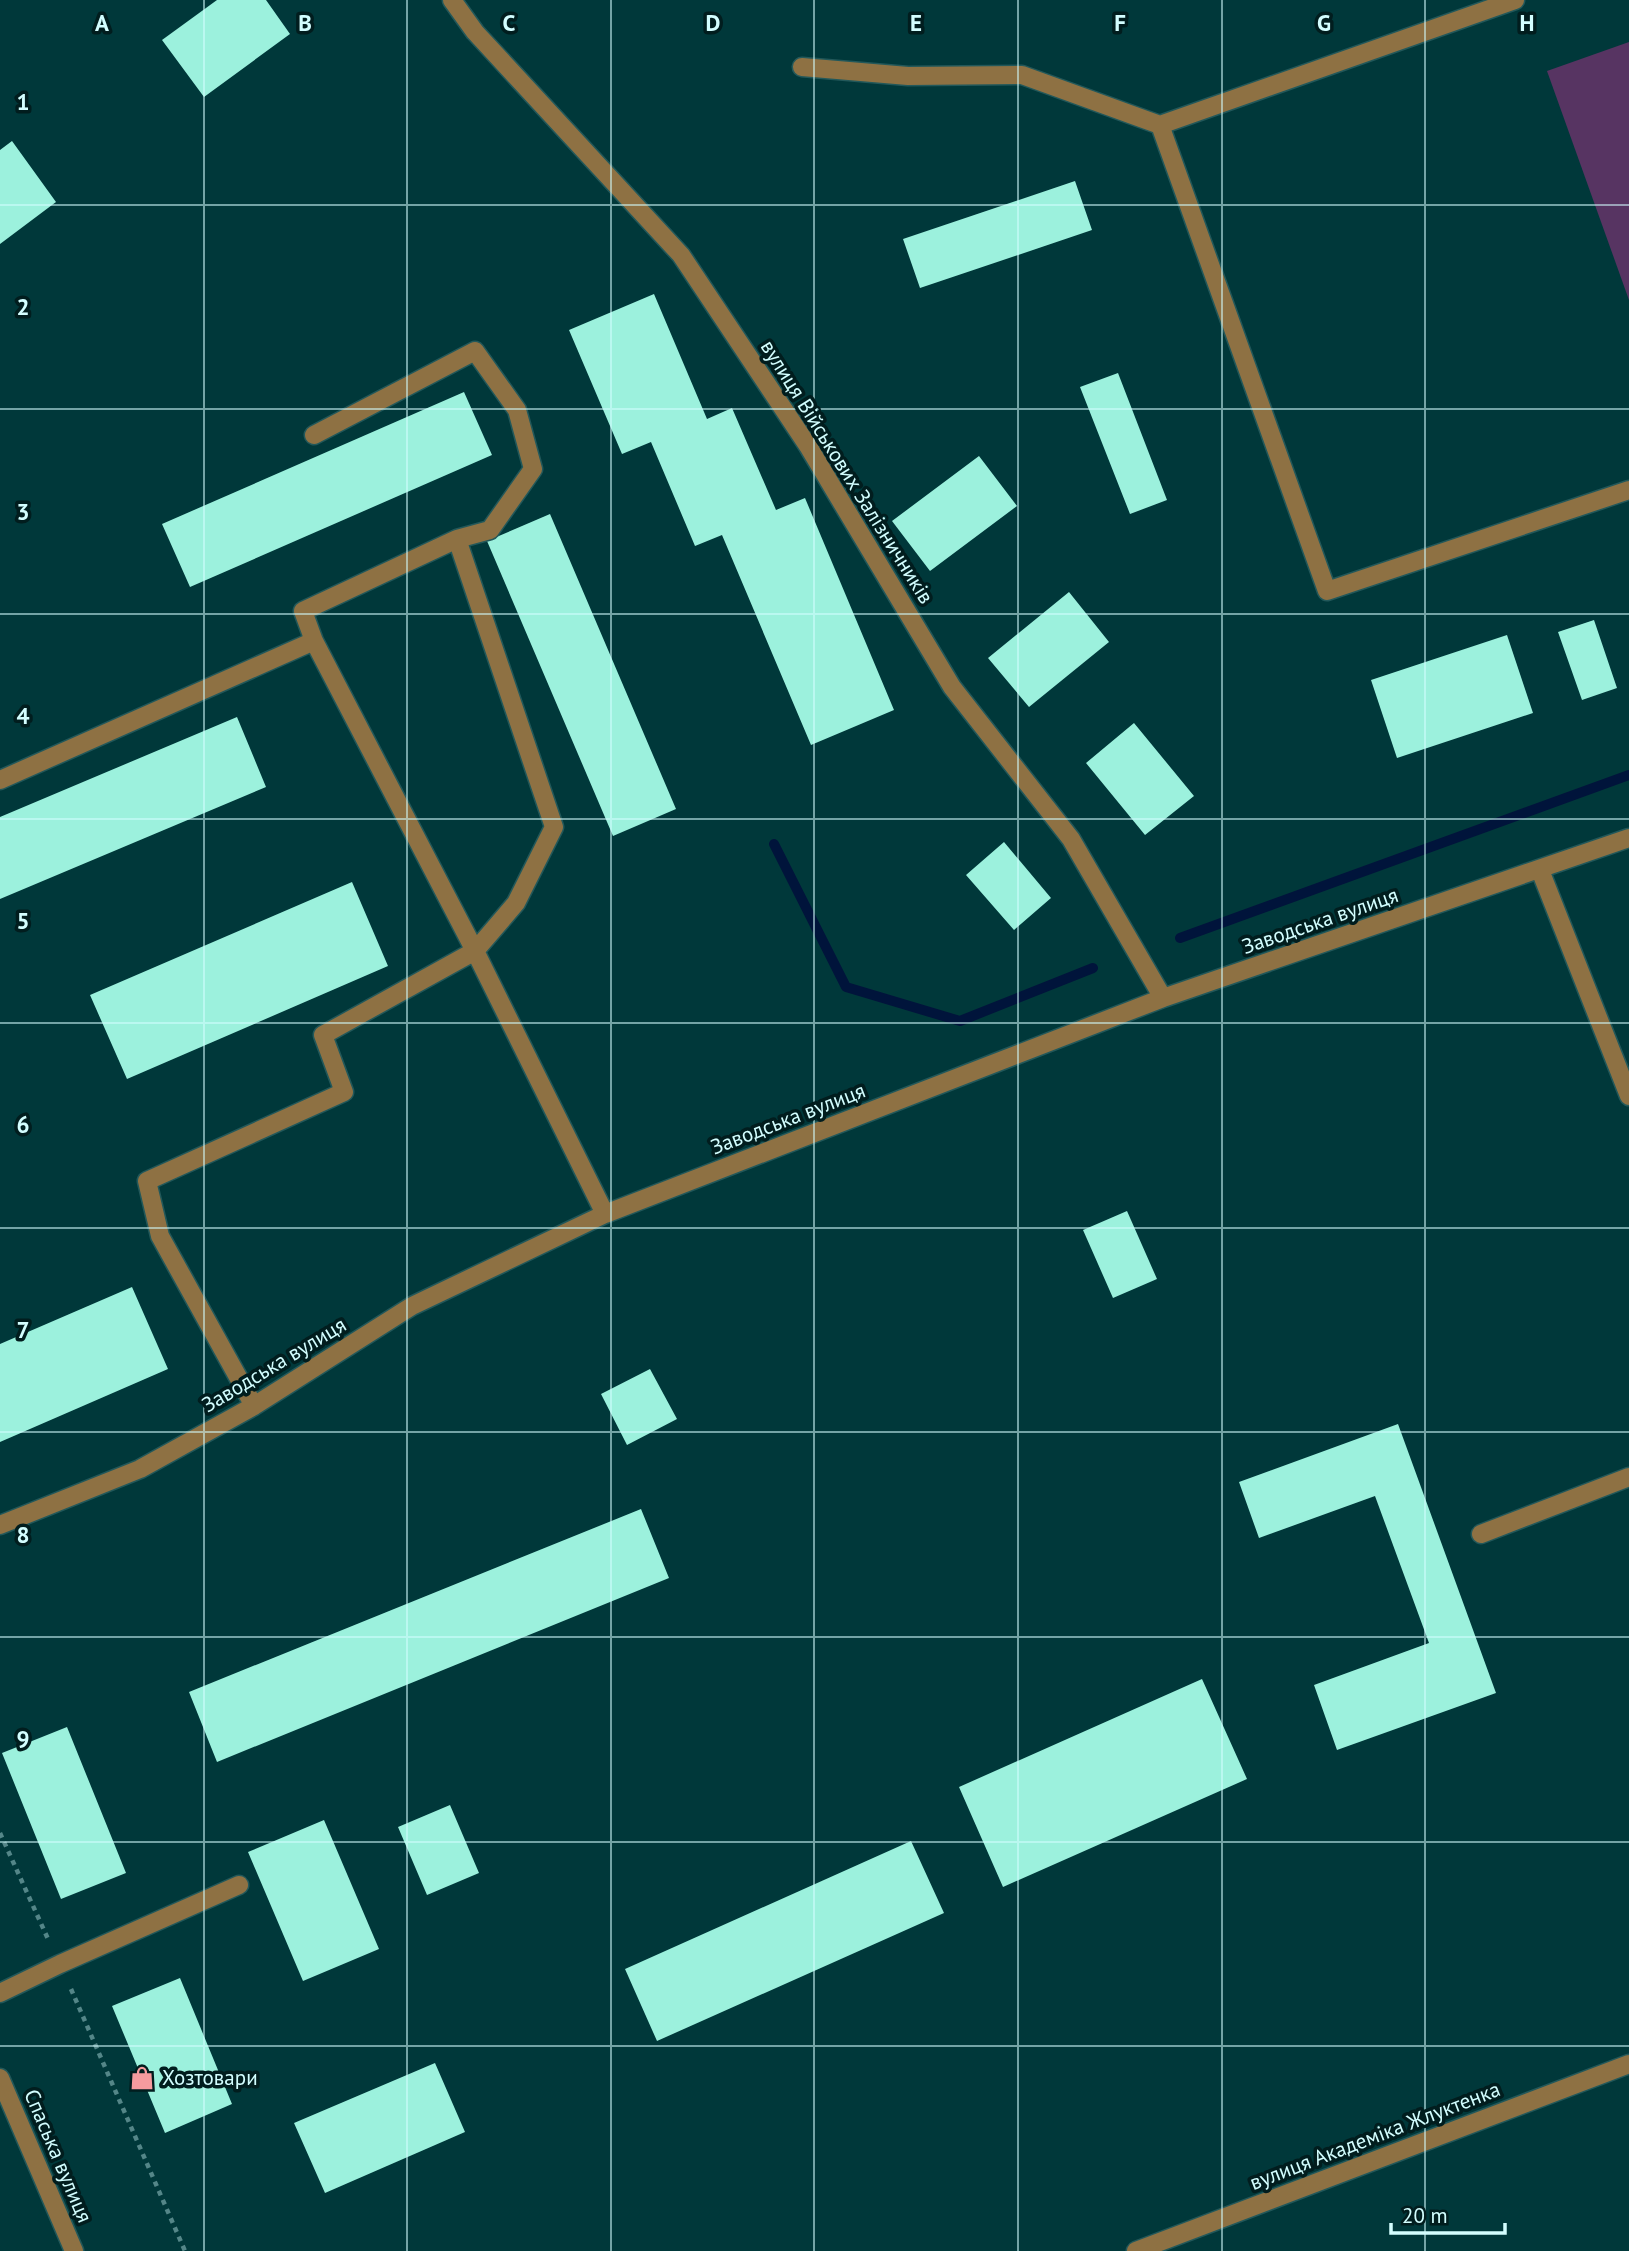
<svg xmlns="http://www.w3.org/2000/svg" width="1629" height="2251" font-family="'PT Sans',sans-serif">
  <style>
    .green { fill: #573462 }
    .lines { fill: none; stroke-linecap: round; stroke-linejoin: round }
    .stream { stroke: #00143b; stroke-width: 10 }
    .building { fill: #9cf1dd }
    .minor-casing { stroke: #22585a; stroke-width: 21 }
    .path { stroke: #548688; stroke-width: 4.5; stroke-dasharray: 5 5; stroke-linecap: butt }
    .minor { stroke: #8e7143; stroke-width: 18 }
    .grid { fill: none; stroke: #d3feff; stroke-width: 2; stroke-opacity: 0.55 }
    .labels { text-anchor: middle; stroke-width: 7; stroke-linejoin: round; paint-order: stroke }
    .street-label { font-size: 21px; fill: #d3feff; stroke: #011d1e }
    .poi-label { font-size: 21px; fill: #d3feff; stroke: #011d1e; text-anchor: start }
    .grid-label { font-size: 23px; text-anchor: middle; font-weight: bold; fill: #d3feff; stroke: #011d1e; stroke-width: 7; stroke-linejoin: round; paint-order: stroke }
  </style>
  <rect width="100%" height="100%" fill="#00383a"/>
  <path class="green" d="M1629,42V300L1547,71Z"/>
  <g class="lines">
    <path class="stream" d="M774,844L846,987L960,1021L1093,968
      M1180,938L1629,775"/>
  </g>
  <path class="building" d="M217,0H266L290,34L204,97L162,40Z
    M12,141L56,202L0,244V150Z
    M1075,181L1092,230L920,288L903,239Z
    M654,294L707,419L732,408L776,510L805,498L894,710L811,745L722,535L695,546L651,442L622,454L569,330Z
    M1118,373L1167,500L1130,514L1080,387Z
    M464,392L492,455L190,587L162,524Z
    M979,456L1017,506L930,571L892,521Z
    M550,514L676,809L613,836L487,541Z
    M1069,592L1109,642L1029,707L988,658Z
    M1594,620L1617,688L1582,700L1558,632Z
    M1507,635L1533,713L1397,758L1371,680Z
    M237,717L266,787L0,899V817Z
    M1134,723L1194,796L1145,835L1086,763Z
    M1004,842L1051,898L1014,930L966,875Z
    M352,882L388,966L127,1079L90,995Z
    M1127,1211L1157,1279L1113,1298L1083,1230Z
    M132,1287L168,1369L0,1442V1344Z
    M650,1369L677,1419L627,1445L601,1394Z
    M1398,1424L1496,1693L1337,1750L1314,1685L1429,1643L1375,1496L1259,1538L1239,1482Z
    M641,1509L669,1578L217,1762L189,1692Z
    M1202,1679L1247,1779L1003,1887L959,1787Z
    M67,1727L126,1873L61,1899L2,1753Z
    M450,1805L479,1873L427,1895L398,1827Z
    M324,1820L379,1949L303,1981L248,1852Z
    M911,1841L944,1913L657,2041L625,1969Z
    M180,1978L232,2104L165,2133L112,2006Z
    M435,2063L465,2132L325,2193L294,2123Z"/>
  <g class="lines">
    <g class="minor-casing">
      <path id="minor" d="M452,0L475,32L681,255L808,446L952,687L1071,839L1163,998
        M1515,0L1160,125L1327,591L1629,490
        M802,67L908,76L1022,75L1160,125
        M314,435L475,351L517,410L533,469L490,530L457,539
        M0,780L314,641
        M1540,870L1629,1096
        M254,1406L160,1236L147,1181L344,1092L323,1035L475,951L516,903L554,827L457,539L303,611L314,641L475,951L605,1214
        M0,1525L140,1469L254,1406L412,1306L605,1214L1163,998L1629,838
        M1481,1534L1629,1477
        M0,1993L60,1964L239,1885
        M0,2078L74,2251
        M1136,2251L1629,2064"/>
    </g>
    <path class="path" d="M0,1833L48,1939
      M71,1989L185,2251"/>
    <use href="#minor" class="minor"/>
  </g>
  <path class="grid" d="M204,0V2251M407,0V2251M611,0V2251M814,0V2251M1018,0V2251M1222,0V2251M1425,0V2251M0,205H1629M0,409H1629M0,614H1629M0,819H1629M0,1023H1629M0,1228H1629M0,1432H1629M0,1637H1629M0,1842H1629M0,2046H1629"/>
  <defs>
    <g id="shop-bare" transform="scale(1.89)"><path d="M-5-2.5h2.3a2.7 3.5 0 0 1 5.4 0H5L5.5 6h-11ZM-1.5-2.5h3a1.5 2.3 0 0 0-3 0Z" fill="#f59b9e" stroke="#011d1e" stroke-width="2.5" paint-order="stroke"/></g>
  </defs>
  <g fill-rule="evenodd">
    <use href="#shop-bare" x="142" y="2078"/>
  </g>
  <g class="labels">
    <g class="street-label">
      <text transform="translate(847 472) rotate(58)" y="7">вулиця Військових Залізничників</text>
      <text transform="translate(1320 921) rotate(-19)" y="7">Заводська вулиця</text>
      <text transform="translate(788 1119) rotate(-21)" y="7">Заводська вулиця</text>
      <text transform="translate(274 1365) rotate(-31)" y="7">Заводська вулиця</text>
      <text transform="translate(1375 2136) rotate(-21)" y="7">вулиця Академіка Жлуктенка</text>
      <text transform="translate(58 2156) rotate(67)" y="7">Спаська вулиця</text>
    </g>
    <g class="poi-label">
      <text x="162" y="2085">Хозтовари</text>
    </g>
  </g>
  <g class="grid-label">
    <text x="102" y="31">A</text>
    <text x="305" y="31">B</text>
    <text x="509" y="31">C</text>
    <text x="713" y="31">D</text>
    <text x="916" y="31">E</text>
    <text x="1120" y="31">F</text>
    <text x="1324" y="31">G</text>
    <text x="1527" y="31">H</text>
    <text x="23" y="110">1</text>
    <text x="23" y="315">2</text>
    <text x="23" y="520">3</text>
    <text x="23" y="724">4</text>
    <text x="23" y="929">5</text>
    <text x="23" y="1133">6</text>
    <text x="23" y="1338">7</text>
    <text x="23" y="1543">8</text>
    <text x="23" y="1747">9</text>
  </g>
  <path d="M1391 2223v10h114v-10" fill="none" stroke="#d3feff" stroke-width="3.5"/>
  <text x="1402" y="2223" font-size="21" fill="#d3feff" stroke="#011d1e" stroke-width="5" paint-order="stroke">20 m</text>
</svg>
